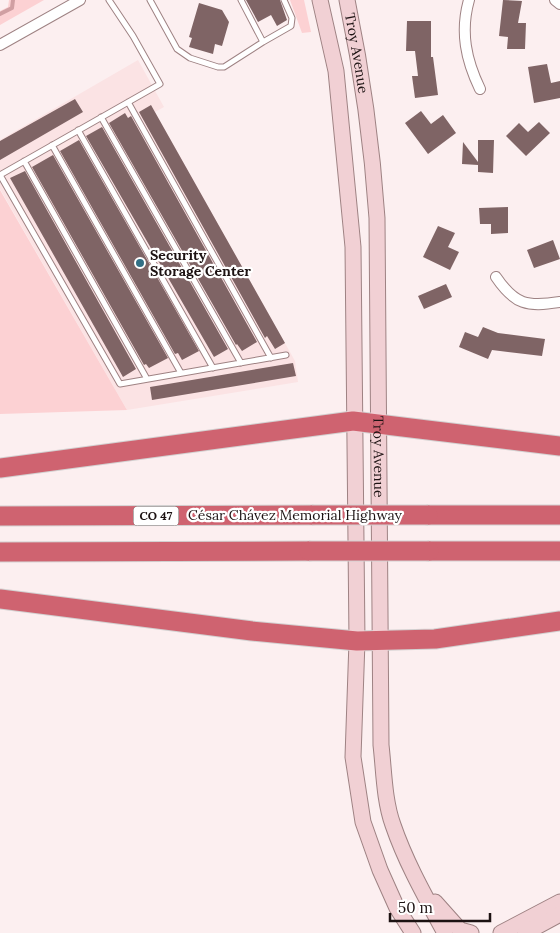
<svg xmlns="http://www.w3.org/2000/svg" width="560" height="933" font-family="Lora,serif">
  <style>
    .built { fill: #fbe3e4 }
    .green { fill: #fcd1d3 }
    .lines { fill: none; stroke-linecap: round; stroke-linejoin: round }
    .stream { stroke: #d09fa2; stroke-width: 4 }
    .building { fill: #7f6465 }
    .lane-casing { stroke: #9e8283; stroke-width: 7 }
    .street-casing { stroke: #9e8283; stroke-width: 12 }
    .secondary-casing { stroke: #9e8283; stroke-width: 17 }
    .highway-casing { stroke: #d2d0d0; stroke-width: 21 }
    .lane { stroke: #fff; stroke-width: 5 }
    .street { stroke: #fff; stroke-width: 10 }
    .secondary { stroke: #f1d0d4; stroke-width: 15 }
    .highway { stroke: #cf6370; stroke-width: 19 }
    .highway-bridge-casing { stroke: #d2d0d0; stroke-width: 21; stroke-linecap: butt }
    .highway-bridge { stroke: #cf6370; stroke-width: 19 }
    .poi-dot { fill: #316f85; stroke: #fff; stroke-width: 2 }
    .labels { text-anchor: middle; stroke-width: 4.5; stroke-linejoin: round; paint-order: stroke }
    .shield { fill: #fff; stroke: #605959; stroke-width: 1 }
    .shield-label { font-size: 12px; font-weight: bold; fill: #1c1212 }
    .street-label { font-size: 14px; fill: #1c1212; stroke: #fff }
    .poi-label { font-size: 14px; font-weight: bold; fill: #1c1212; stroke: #fff; text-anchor: start }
  </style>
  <rect width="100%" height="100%" fill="#fceff0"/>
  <path class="built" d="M138,60L164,107L155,112L295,361L298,382L127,410L0,189V140Z"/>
  <path class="green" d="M9,0H44L0,25V11L8,7Z
    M290,0H304L311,32L302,33Z
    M0,190L127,410L0,414Z"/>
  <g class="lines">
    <path class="stream" d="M0,14L12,8L13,0"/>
  </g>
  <path class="building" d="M246,0H280L287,20L277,26L271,15L258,22Z
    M503,0L522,1L518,23H526L525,49H507L508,37L499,36Z
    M199,3L222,10L229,22L222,46L215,44L213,54L189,47L192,38L189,37Z
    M407,21H431V57H433L438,95L415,98L412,76H418L415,51H406Z
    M547,64L551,83L560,81V98L534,103L528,67Z
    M75,99L83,112L0,160V141Z
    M151,105L285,343L275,349L267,336L265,338L139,112Z
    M421,111L431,124L443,115L456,133L428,154L405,123Z
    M125,113L128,118L131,116L257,342L242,351L237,344L236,345L109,123Z
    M539,122L550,133L526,156L506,136L519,123L528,132Z
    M102,127L228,349L214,357L86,136Z
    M79,140L199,351L182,360L178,353L175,354L60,151Z
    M478,140H494L493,173L478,172V165L462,164L463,142L478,162Z
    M53,155L168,358L149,368L146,364L144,365L32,167Z
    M25,171L136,369L123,377L10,178Z
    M508,207V233L491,234V224H480L479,208Z
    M438,226L455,233L448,247L459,252L450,270L423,257Z
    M553,240L560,259L534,268L527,250Z
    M446,284L452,297L424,309L418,296Z
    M483,327L498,333L545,339L542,356L492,350L488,359L459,347L465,332L478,337Z
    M293,363L296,376L152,400L150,387Z"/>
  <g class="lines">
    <g class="lane-casing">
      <path id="lane" d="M150,0L177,49L190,58L218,67H224L263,42L241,0
        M263,42L291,26L292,18L284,0
        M128,102L271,358
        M101,117L241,363
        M78,130L213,368
        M52,145L181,373
        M24,161L147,379
        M0,175L120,384L286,355
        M0,175L160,84L133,36L109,0"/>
    </g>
    <g class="street-casing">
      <path id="street" d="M469,0C460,32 466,60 480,89
        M555,0L560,4
        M0,45L80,0
        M496,277C515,305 527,307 560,302"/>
    </g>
    <g class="secondary-casing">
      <g id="secondary">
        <path d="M320,0L336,71L353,247L357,641L353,757L363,822L380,870L397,908L413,933"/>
        <path id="s1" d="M347,0C362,72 372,144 377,218L381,745C384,771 384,800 393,825C406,863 426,898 445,933"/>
        <path d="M435,902L460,930L471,933"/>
        <path d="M501,933L560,902"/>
        <path d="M525,933L560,914"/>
      </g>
    </g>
    <g class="highway-casing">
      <path id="highway" d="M0,468L353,421L560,446
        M428,515H560
        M0,516L312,515
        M429,551H560
        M0,552L309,551
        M0,599L252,631L357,641L435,639L560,621"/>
    </g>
    <use href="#lane" class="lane"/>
    <use href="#street" class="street"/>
    <use href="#secondary" class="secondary"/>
    <use href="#highway" class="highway"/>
    <g class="highway-bridge-casing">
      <path id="highway-bridge" d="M312,515H428
        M309,551H429"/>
    </g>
    <use href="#highway-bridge" class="highway-bridge"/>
  </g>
  <circle class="poi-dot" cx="140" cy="263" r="5"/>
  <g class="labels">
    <rect class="shield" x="133.5" y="506.5" width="45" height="19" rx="4"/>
    <g class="shield-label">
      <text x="156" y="520">CO 47</text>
    </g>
    <g class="street-label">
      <text dy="5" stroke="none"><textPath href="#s1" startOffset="54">Troy Avenue</textPath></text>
      <text dy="5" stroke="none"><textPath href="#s1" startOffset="459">Troy Avenue</textPath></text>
      <text x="295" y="520">César Chávez Memorial Highway</text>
    </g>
    <g class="poi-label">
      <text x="150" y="260">Security<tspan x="150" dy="16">Storage Center</tspan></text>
    </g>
  </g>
  <path d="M390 913v8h100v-8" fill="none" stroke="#1c1212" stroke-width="2.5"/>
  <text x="398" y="913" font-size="15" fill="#1c1212" stroke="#ffffff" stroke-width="4" paint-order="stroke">50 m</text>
</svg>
